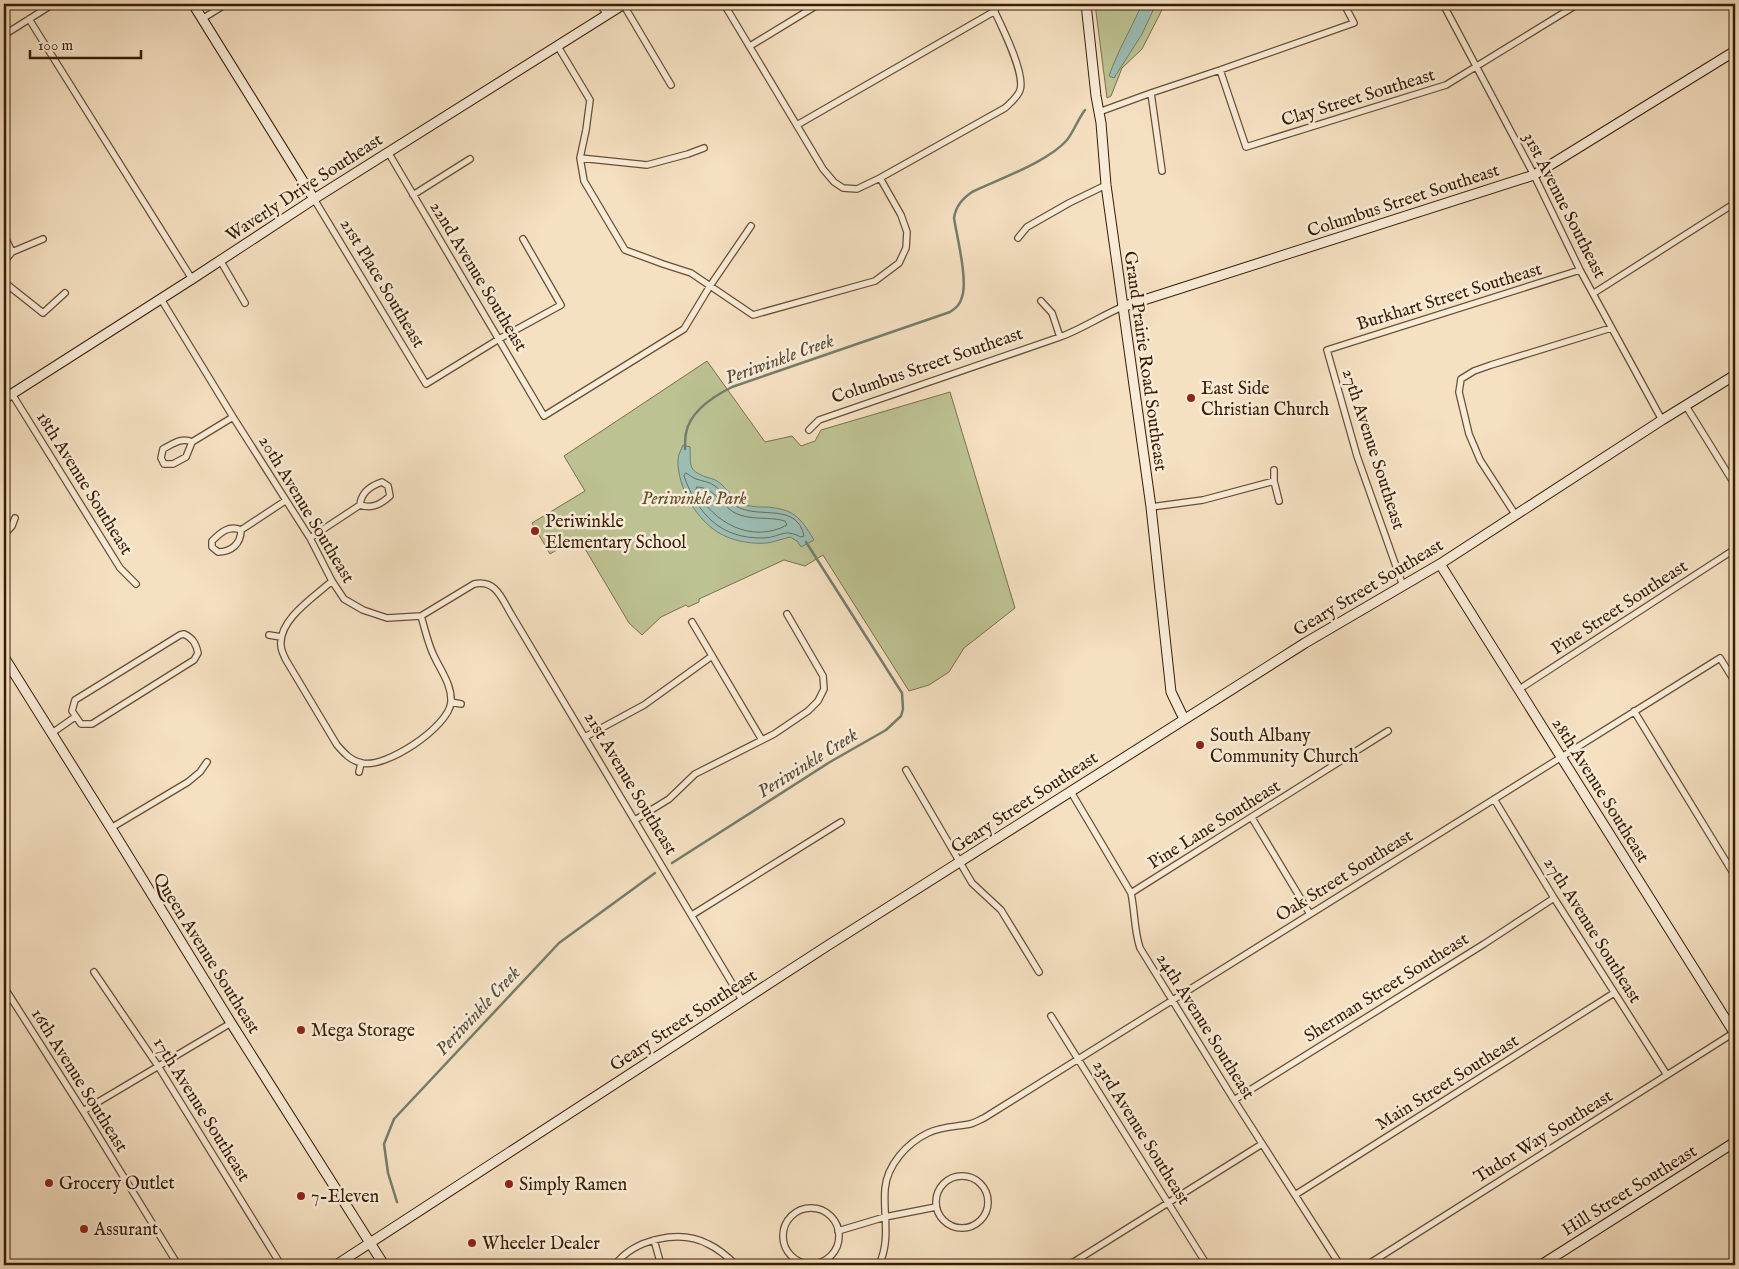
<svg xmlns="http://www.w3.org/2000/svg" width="1739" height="1269" font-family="'IM FELL English',serif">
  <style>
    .green { fill: #bdc292; stroke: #7b704c }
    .water { fill: #9cbdb2; stroke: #747d6d }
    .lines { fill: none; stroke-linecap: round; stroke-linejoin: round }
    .shore { stroke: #6a6d5c; stroke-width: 1 }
    .stream { stroke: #747d6d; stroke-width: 2.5 }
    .street-casing { stroke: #684e34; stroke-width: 8 }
    .secondary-casing { stroke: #391d05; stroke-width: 11 }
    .street { stroke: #f8ebd7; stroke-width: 5.5 }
    .secondary { stroke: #f8ebd7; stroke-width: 9 }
    .poi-dot { fill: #8f2418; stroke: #f8ebd7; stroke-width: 2 }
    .labels { text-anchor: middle; stroke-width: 5; stroke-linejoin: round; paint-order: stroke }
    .street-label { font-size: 18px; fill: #391d05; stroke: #f8ebd7 }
    .poi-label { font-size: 18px; fill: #391d05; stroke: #f8ebd7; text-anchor: start }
    .park-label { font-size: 18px; font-style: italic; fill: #614f2f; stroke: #f8ebd7 }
    .water-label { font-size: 19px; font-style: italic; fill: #574d39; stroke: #f8ebd7 }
  </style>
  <rect width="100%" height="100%" fill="#f5e0c1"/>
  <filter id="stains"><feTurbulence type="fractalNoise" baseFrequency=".004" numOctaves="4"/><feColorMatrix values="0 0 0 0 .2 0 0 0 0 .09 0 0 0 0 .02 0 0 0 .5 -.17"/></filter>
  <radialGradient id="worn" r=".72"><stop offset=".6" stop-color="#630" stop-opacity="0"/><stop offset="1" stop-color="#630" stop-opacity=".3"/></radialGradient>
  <path class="green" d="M1095,4H1165L1142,49L1122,68L1111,96L1107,98Z
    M707,361L765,442L792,436L801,446L815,441L821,430L950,392L1015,608L964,648L949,672L929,685L909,691L823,555L805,566L784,560L699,599V602L688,607L686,605L661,617L642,635L629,623L578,537L550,554L532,523L585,491L564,456Z"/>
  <path class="water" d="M1142,4H1156L1142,34L1114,78L1109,76C1118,50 1131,29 1142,4Z
    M683,445L690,447C691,465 687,470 706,477C709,478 714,479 717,481C727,487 731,499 743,504C751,507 758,507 766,507C794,509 800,517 814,540L801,547L797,541L790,537C782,539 774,542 767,543C754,544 737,542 725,536C699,525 677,488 678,460C678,455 681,450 683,445Z"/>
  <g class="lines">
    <path class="shore" d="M686,473C689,475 692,477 696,479C702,481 710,482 715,486C723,492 728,501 738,507C759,519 797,502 804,536L801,537C783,528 781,537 764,538C721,539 698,515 684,476Z
      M697,487C714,487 721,505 735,513C751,521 769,516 785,521L787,525C752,544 713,523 696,490Z"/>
    <path class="stream" d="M685,449C685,444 685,438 686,433C690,411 714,396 732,387L950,312C956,308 960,305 962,297C968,280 957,237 954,218C956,206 962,199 972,192C999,179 1048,162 1067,140C1074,131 1078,119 1085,110
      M672,863L830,762L886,730L901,716L903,709L902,693L806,542
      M397,1202L388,1173L384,1144L394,1119L559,943L655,873"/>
    <g class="street-casing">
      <path id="street" d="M600,4L607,15
        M623,4L671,85
        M724,4L823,169L834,182L843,188L857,189L880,178L1005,108C1010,103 1018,97 1020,90C1026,73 999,21 991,4
        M1443,4L1534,175L1580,270L1662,420
        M29,19L192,279
        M202,19L226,4
        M4,35L53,4
        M557,45L590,100L586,130L580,158L584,181L625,250L663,264L691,273L753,315L875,281L899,263L906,248L907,232L901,215L880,178
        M750,46L819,4
        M1220,70L1246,147L1446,85L1578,4
        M1151,93L1162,171
        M1099,112L1151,93L1220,70L1354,23L1344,4
        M797,125L995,11
        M388,152L544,416L684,329L710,286L751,226
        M580,158L647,165L688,154L704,148
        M413,195L470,159
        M314,199L426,384L499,339L561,305L523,239
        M4,235L12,252L4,262
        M1018,238L1027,227L1069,203L1106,185
        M12,252L43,239
        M220,260L245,303
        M4,282L43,313L65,293
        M1594,293L1735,203
        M161,299L233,417L310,538L332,581L344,599L363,610L387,618L421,616L474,584C496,579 502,599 511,614L742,1000
        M1041,301L1052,313L1060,337
        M12,394L120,568L136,584
        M1686,406L1735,485
        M809,430L819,420L1060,337C1082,329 1101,316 1122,307
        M192,442C181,437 173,444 163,449L161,458L164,464H173L186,457L192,442L233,417
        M1274,470V481L1279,501
        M1151,507L1203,500L1274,481
        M1515,514L1480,460L1475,448L1469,434L1459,392L1461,379L1474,371L1491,365L1611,328
        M241,530C229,525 221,532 212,541V547L218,552C231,552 241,544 241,530L285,501
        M4,535L12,526L15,518
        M310,538L360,505C373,509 381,504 390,496L388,486L382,482C370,486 361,493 360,505
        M332,581C314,597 278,620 281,646C281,650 284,656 286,660L337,745C344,753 351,761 362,763C385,769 449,727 451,702C452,685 441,671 434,656C428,644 425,629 421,616
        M1403,586L1357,456L1327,350L1580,270
        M692,622L762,740
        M184,634C193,638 196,644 198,653L194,660L92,724H81L72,711L75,700L180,635Z
        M269,635L281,637
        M1518,690L1735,549
        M451,702L461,704
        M1634,711L1735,876
        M52,733L75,717
        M585,737L644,705L712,656
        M906,770L972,883L1001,910L1039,972
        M359,772L361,763
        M1071,792L1131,893C1135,912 1134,930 1140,948L1234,1100L1340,1265
        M1494,799L1554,898L1667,1075
        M1252,818L1310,914
        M635,820L669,799L695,774L774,734L808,711L818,701L824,689L823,676L787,614
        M111,828L188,782L200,772L207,762
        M1131,893L1388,731
        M692,915L841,822
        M94,972L158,1066L281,1265
        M4,987L83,1111L178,1265
        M1051,1016L1207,1265
        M1234,1100L1484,944L1554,898
        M83,1111L231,1023
        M936 1202a26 26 0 1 1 52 0a26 26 0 1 1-52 0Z
        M1295,1195L1614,993
        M783 1236a28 28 0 1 1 56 0a28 28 0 1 1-56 0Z
        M838,1231L885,1217L936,1207
        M654,1240L661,1265
        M615,1265C634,1239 680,1229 708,1244C719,1249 728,1257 736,1265
        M879,1265C891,1239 883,1216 885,1189C887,1165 907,1143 928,1133C942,1126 956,1127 970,1124C975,1123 979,1120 984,1118L1720,658L1735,682
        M1069,1265L1262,1144
        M1367,1265L1735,1032"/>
    </g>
    <g class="secondary-casing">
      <path id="secondary" d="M193,4L314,199
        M1086,4L1096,96L1101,123L1106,185L1151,507L1171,692L1184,719
        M1122,307L1534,175L1735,51
        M4,399L192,279L314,199L624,4
        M1440,564L1735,1034
        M4,657L111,828L231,1023L384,1265
        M336,1265L827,946L1305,643L1440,564L1662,420L1735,375
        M1541,1265L1735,1142"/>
    </g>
    <use href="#street" class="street"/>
    <use href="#secondary" class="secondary"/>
  </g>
  <g class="poi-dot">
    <circle cx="1191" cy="398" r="5"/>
    <circle cx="535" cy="531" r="5"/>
    <circle cx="1200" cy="745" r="5"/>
    <circle cx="301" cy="1030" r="5"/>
    <circle cx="49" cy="1183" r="5"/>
    <circle cx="509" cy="1184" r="5"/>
    <circle cx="301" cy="1196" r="5"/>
    <circle cx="84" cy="1229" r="5"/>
    <circle cx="472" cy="1243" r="5"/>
  </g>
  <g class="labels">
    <g class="street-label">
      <text transform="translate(1358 97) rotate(-17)" y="6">Clay Street Southeast</text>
      <text transform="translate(304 187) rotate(-33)" y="6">Waverly Drive Southeast</text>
      <text transform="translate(1403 200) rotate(-18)" y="6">Columbus Street Southeast</text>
      <text transform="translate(1565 205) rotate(63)" y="6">31st Avenue Southeast</text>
      <text transform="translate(479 276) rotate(59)" y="6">22nd Avenue Southeast</text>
      <text transform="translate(383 283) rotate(59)" y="6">21st Place Southeast</text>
      <text transform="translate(1449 296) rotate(-17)" y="6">Burkhart Street Southeast</text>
      <text transform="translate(1146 361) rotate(82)" y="6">Grand Prairie Road Southeast</text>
      <text transform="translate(927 365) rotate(-19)" y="6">Columbus Street Southeast</text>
      <text transform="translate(1374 449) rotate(72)" y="6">27th Avenue Southeast</text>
      <text transform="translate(85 483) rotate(58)" y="6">18th Avenue Southeast</text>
      <text transform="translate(307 509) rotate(59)" y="6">20th Avenue Southeast</text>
      <text transform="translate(1368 587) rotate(-31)" y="6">Geary Street Southeast</text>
      <text transform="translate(1619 607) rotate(-33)" y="6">Pine Street Southeast</text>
      <text transform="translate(631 783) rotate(59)" y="6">21st Avenue Southeast</text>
      <text transform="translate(1601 790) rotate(58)" y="6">28th Avenue Southeast</text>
      <text transform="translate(1024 802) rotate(-33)" y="6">Geary Street Southeast</text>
      <text transform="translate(1214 824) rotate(-32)" y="6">Pine Lane Southeast</text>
      <text transform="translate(1344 875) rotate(-32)" y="6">Oak Street Southeast</text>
      <text transform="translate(1593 930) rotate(58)" y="6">27th Avenue Southeast</text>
      <text transform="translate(207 953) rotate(58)" y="6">Queen Avenue Southeast</text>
      <text transform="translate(1386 987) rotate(-32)" y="6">Sherman Street Southeast</text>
      <text transform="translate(683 1020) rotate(-33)" y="6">Geary Street Southeast</text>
      <text transform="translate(1206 1026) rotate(58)" y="6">24th Avenue Southeast</text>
      <text transform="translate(80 1080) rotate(58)" y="6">16th Avenue Southeast</text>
      <text transform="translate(1447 1082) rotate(-32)" y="6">Main Street Southeast</text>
      <text transform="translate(202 1109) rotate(58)" y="6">17th Avenue Southeast</text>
      <text transform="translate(1142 1132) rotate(58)" y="6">23rd Avenue Southeast</text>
      <text transform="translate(1543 1136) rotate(-32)" y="6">Tudor Way Southeast</text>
      <text transform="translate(1629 1190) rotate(-32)" y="6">Hill Street Southeast</text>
    </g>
    <g class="poi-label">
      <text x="1201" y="394">East Side<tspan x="1201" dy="21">Christian Church</tspan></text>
      <text x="545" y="527">Periwinkle<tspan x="545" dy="21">Elementary School</tspan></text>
      <text x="1210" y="741">South Albany<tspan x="1210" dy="21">Community Church</tspan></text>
      <text x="311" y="1036">Mega Storage</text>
      <text x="59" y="1189">Grocery Outlet</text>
      <text x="519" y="1190">Simply Ramen</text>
      <text x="311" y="1202">7-Eleven</text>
      <text x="94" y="1235">Assurant</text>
      <text x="482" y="1249">Wheeler Dealer</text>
    </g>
    <g class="park-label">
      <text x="694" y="504">Periwinkle Park</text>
    </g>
    <g class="water-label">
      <text transform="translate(779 358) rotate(-20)" y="7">Periwinkle Creek</text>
      <text transform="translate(807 762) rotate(-32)" y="7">Periwinkle Creek</text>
      <text transform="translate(477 1010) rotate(-47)" y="7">Periwinkle Creek</text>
    </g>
  </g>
  <rect width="1739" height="1269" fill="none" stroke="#f5e0c1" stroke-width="20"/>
  <rect x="5" y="5" width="1729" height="1259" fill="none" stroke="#391d05" stroke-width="2.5"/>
  <rect x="10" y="10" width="1719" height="1249" fill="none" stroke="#391d05"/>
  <path d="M30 50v8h111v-8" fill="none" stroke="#391d05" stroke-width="2.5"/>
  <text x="38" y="50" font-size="15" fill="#391d05" stroke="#f8ebd7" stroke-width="4" paint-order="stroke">100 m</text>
  <rect width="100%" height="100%" filter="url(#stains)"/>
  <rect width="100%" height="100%" fill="url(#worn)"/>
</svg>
